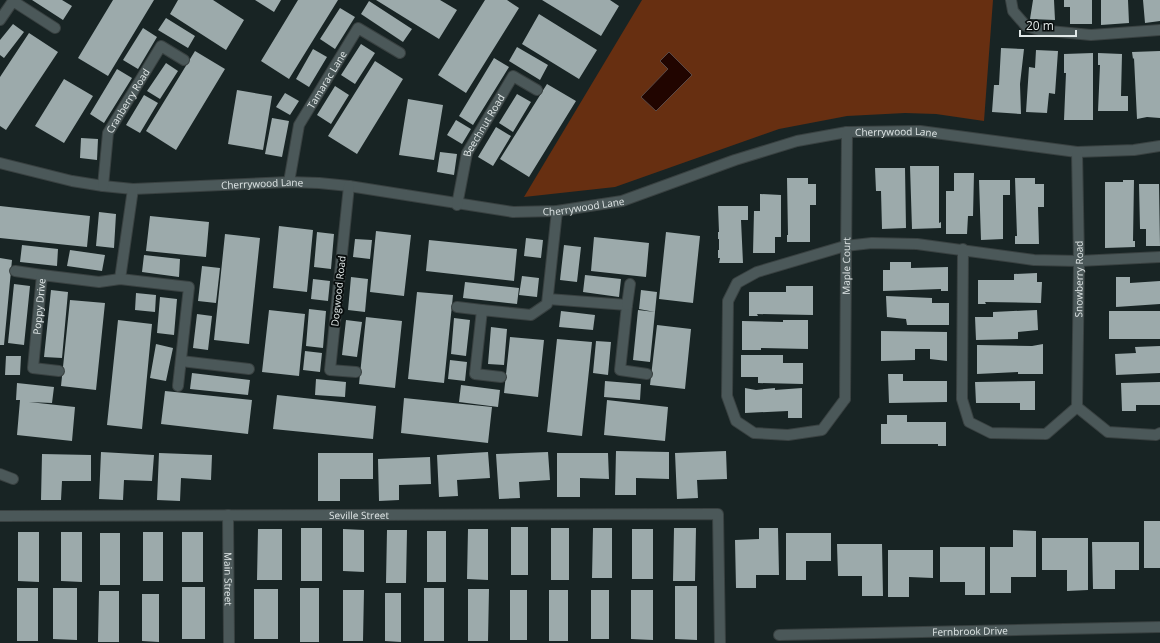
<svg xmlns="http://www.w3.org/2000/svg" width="1160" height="643" font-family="'Open Sans',sans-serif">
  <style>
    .green { fill: #672f11 }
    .water { fill: #210500; stroke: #5a4945 }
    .building { fill: #9caaab }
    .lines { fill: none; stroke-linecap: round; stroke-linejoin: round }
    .service-casing { stroke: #394141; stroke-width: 12 }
    .minor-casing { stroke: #394141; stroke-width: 12 }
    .service { stroke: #4b5859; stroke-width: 10 }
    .minor { stroke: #4b5859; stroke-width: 10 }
    .labels { text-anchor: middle; stroke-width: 4; stroke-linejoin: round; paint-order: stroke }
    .street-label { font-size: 10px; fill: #e0e7e7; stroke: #070c0c }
  </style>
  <rect width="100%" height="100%" fill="#182424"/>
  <path class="green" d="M642,0H993L984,121L936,114L905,113L847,116L779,129L615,187L524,197Z"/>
  <path class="water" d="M669,52L692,75L656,111L641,97L668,69L660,61Z"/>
  <path class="building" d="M32,0H62L72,6L63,20Z
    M113,0H154L108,76L78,58Z
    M178,0H213L244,20L226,50L170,14Z
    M255,0H281L274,12Z
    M298,0H338L289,79L261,61Z
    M376,0H440L457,10L439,39Z
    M485,0H507L519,8L466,93L438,75Z
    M542,0H610L619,6L601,36Z
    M1033,0H1054L1055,20L1030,19Z
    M1064,0H1092V24H1070V7H1064Z
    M1101,0H1128L1129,23L1101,25Z
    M1143,0H1160V21L1145,23Z
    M369,1L412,29L403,42L361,14Z
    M340,8L355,17L335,49L320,39Z
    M539,14L597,50L579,79L522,44Z
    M166,18L195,36L188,48L158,30Z
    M13,24L24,32L4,58L0,55V40Z
    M143,28L157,37L138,69L123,60Z
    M29,33L58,52L6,130L0,126V77Z
    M361,44L375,53L355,84L341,75Z
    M517,47L548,65L540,80L509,61Z
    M1001,48L1024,49L1020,84L1021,114L992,112L994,85H999Z
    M313,49L327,57L309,87L296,79Z
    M1036,50L1058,51L1055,94L1049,93L1047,113L1026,112L1029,67L1035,68Z
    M195,51L225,69L176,150L146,131Z
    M1160,51V118L1147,117L1137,119L1134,58L1133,59L1132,52Z
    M1093,53V120H1064L1066,73H1064V54Z
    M1098,53L1122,54L1121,96H1128V111H1098L1100,65H1098Z
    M494,58L509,67L473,125L459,116Z
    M375,61L403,79L357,154L328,136Z
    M166,63L178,71L160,99L147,91Z
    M117,69L132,78L104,123L90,114Z
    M64,79L93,96L64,143L35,126Z
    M547,84L576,101L529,177L500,159Z
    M335,86L349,95L331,124L317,115Z
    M237,90L272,96L263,150L228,144Z
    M285,93L299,101L290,115L276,107Z
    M517,94L531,102L513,132L499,123Z
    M144,95L158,103L140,133L126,125Z
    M408,99L443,105L434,160L399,155Z
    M272,118L289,121L282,157L265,154Z
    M456,120L471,129L462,144L447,135Z
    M496,127L511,136L493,166L478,157Z
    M81,138L98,139L97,160L80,158Z
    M440,152L457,154L454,175L437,172Z
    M910,166H939V223L941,222V228L912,229Z
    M875,168H905L906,228L882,229L881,191H876Z
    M954,173H974L973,216H968L967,234H946V191H954Z
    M787,178H808V184H816V205H810V242H787V235H788Z
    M1015,178H1035V184H1044V207H1038L1039,244H1015V236H1017Z
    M979,180H1010V195H1003V239L981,240Z
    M1123,180H1134L1133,241H1135V247L1105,248V182H1123Z
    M1139,184H1159L1160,246H1146V229H1140Z
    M760,194L781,195V237H775V253H753L754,211H760Z
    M0,206L90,216L87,247L0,238Z
    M718,206H748V220H741L743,263H719L720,258H718V250H719V239H718V232H719Z
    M99,212L116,214L114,248L96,246Z
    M150,216L209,222L206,257L146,251Z
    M279,226L313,230L307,292L273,288Z
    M376,231L411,235L404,296L370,292Z
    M317,232L334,234L331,269L314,267Z
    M666,232L700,236L693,303L659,299Z
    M225,234L260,238L249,344L214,340Z
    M594,237L649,243L646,277L591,271Z
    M526,238L543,240L541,258L524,256Z
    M355,239L372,240L370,259L353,257Z
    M429,240L517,249L514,281L426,271Z
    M22,245L58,249L57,266L20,262Z
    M564,245L581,247L577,282L560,280Z
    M70,250L105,255L102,271L67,266Z
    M144,255L180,259L179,277L142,272Z
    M0,258L12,260L4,345H0Z
    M890,262H911V268L948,267V291H941V289L883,291V270H890Z
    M202,266L220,268L216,303L198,301Z
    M1037,273V282H1042L1041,303L985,302L986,304H978V280H1014V274Z
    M585,275L621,279L619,297L583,292Z
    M522,276L539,278L537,297L519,295Z
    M351,277L368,279L365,312L348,310Z
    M1116,277H1130V283L1160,281V304L1116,307Z
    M313,279L330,281L328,301L311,299Z
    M465,282L519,288L517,304L463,298Z
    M14,284L30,286L24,345L8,343Z
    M786,286H813V315L757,314L758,316H749V292H786Z
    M51,290L68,292L62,358L44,357Z
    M641,290L657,292L655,312L639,309Z
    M417,292L453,295L444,383L408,379Z
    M136,293L156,295L155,312L135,310Z
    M886,296L932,298V303H949V325H907L906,319L887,317Z
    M160,297L177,299L174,335L157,333Z
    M70,300L105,303L96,390L61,386Z
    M309,309L326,311L323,348L306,346Z
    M269,310L305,314L299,376L262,372Z
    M638,310L655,312L650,362L633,360Z
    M1037,310L1038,330L1018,332V339L976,340L975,317H993V312Z
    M561,311L595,315L593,330L559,327Z
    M1109,311H1160V339H1109Z
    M197,314L212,316L208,350L193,348Z
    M366,317L402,321L395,388L359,384Z
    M454,318L470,320L466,356L451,354Z
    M118,320L152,324L142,429L107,425Z
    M346,320L362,322L357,357L342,355Z
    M783,320H808V349L761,348V350H742V321L783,322Z
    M657,325L691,329L685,389L650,385Z
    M491,327L507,329L504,365L488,364Z
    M881,331L947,332V361L930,359V349H915V360L881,361Z
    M510,337L544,340L538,397L504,393Z
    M557,339L592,342L582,436L547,432Z
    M596,341L611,342L608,375L593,373Z
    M156,344L173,348L166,381L150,378Z
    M1043,344V374H1018V372L977,374V345L1032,346Z
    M1160,346V373L1116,375L1115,354L1136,353L1135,347Z
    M305,351L322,353L320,372L303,370Z
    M741,355H783V363H803V384L758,383V377H741Z
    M6,356H21L20,375H5Z
    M450,360L467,362L465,381L448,379Z
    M192,373L250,380L248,395L190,389Z
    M888,374H903V381H947V402L889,403Z
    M316,379L346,382L345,397L315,395Z
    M605,381L641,384L640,400L604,397Z
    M1035,381V410H1020V403H976L975,382Z
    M1160,382V405H1136V411H1122L1121,383Z
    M17,383L54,387L52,403L29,402L75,407L72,441L17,435L20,400H16Z
    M461,385L500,390L498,407L459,402Z
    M745,388L756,390L775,388V390L802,388V418H788V411L745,413Z
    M165,391L252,400L248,434L161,424Z
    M277,395L376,406L373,439L273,429Z
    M404,398L492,407L488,443L401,433Z
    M607,400L668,407L665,441L604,435Z
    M887,415H907V422H946V446H938V444H881V424H887Z
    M616,451L669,452V479L636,478V495H615Z
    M726,451L727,479L697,480L698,498L677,499L675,453Z
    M101,452L154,455L152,481L124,480L123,500L99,499Z
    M488,452L490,478L457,480L458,496L439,497L437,455Z
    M548,452L550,480L519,482L520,498L499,499L496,454Z
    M159,453L212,455L211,480L181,478L180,501L157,500Z
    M318,453H373V479H340V501H318Z
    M557,453H608L609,479L580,478V497H557Z
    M42,454L91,455V481H62L61,500H41Z
    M430,457L431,484L399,485V500L379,501L378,459Z
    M1144,521H1160V568H1144Z
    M511,527H528V575H511Z
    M301,528H322V581H301Z
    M551,528H569V580H551Z
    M593,528H612V578H592Z
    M674,528H696L695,581H673Z
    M759,528H778L779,575H756V588H736L735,540L759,539Z
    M258,529H282V580H257Z
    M343,529L364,530V572L343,571Z
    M468,529H488V580L467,579Z
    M632,529H653V579H632Z
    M387,530H407L406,583H386Z
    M1013,530L1036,531V577H1011V593H990V547H1013Z
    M427,531H446V582H427Z
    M18,532H39V582L18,581Z
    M61,532H82V582L61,581Z
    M143,532H163V581H143Z
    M182,532H203V582H182Z
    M100,533H120V585H100Z
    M786,533H831V561H806V580H786Z
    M1042,538H1088V590L1067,591V570H1042Z
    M1092,542H1139V570H1115V589H1093Z
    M837,544H882L883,596H862V576H838Z
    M940,547H985V595H965V582H940Z
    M888,550H933V578L909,577V597H888Z
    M675,586H697V640L675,639Z
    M182,587H205V639H182Z
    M17,588H38V641H17Z
    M53,588H77V640L53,639Z
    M300,588H319V642H300Z
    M424,588H444V641H424Z
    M254,589H278V639H254Z
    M468,589H489L488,641H468Z
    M343,590H364L363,641H343Z
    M510,590H527V640H510Z
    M549,590H568V641H549Z
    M591,590H609V639H591Z
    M631,590H653V640L631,639Z
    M99,591H119V642H98Z
    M385,593H401V642L385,641Z
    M142,594H159V642L142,641Z"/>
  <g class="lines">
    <g class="service-casing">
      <path id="service" d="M1011,0L1013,11L1026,26L1039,30L1091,35L1160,30
        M963,249L962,399L969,422L991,433L1046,434L1077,407L1108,432L1156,435L1160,433
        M845,399L822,430L788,435L754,433L736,421L727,396L728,301L737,283L757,272L845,246L872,243L917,244L1034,260L1079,261L1160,257"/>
    </g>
    <g class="minor-casing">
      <g id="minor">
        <path d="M0,20L13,1L55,28"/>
        <path id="s1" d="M0,163L72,181L103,186L133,189L289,182L319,183L349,186L513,212L557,211L622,201L735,160L797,141L847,132L920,131L1077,152L1134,150L1160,146"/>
        <path id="s2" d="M289,182L299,125L358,28L400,53"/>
        <path id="s3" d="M103,186L108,133L161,46L184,60"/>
        <path d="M349,186L330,370L356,372"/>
        <path id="s4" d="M457,205L467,153L513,76L537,90"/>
        <path d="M15,271L42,275"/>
        <path d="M120,279L133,189"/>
        <path d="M548,299L627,305L620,370L647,374"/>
        <path d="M627,305L630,284"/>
        <path d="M457,307L482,310"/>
        <path d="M181,361L249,369"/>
        <path id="s5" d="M59,371L33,368L42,275L99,282L120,279L189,287L178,386"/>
        <path d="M501,377L475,374L482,310L531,315L547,304L557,211"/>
        <path id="s6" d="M845,399L847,132"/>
        <path id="s7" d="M1077,407L1079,261L1077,152"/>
        <path d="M0,474L13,479"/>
        <path id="s8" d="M228,515L229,643"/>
        <path id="s9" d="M0,516L718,514L720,643"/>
        <path id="s10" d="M779,635L1160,627"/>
      </g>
    </g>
    <use href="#service" class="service"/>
    <use href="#minor" class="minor"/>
  </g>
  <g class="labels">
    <g class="street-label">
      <text dy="4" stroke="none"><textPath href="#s2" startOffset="111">Tamarac Lane</textPath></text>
      <text dy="4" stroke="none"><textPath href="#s3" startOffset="91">Cranberry Road</textPath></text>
      <text dy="4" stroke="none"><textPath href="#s4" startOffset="85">Beechnut Road</textPath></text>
      <text dy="4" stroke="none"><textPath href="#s1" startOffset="913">Cherrywood Lane</textPath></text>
      <text dy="4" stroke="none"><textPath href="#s1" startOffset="265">Cherrywood Lane</textPath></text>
      <text dy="4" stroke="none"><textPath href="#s1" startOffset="589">Cherrywood Lane</textPath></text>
      <text dy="4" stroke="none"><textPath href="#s6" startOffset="133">Maple Court</textPath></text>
      <text dy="4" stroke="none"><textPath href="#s7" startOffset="128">Snowberry Road</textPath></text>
      <text transform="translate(338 291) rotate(-84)" y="4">Dogwood Road</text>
      <text dy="4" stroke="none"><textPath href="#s5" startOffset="88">Poppy Drive</textPath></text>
      <text dy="4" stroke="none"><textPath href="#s9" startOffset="359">Seville Street</textPath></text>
      <text dy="4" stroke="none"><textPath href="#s8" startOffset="64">Main Street</textPath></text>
      <text dy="4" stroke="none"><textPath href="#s10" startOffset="191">Fernbrook Drive</textPath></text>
    </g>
  </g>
  <path d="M1020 30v6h56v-6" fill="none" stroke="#e0e7e7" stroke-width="2"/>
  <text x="1026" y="30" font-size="12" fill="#e0e7e7" stroke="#070c0c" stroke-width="3" paint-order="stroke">20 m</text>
</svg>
